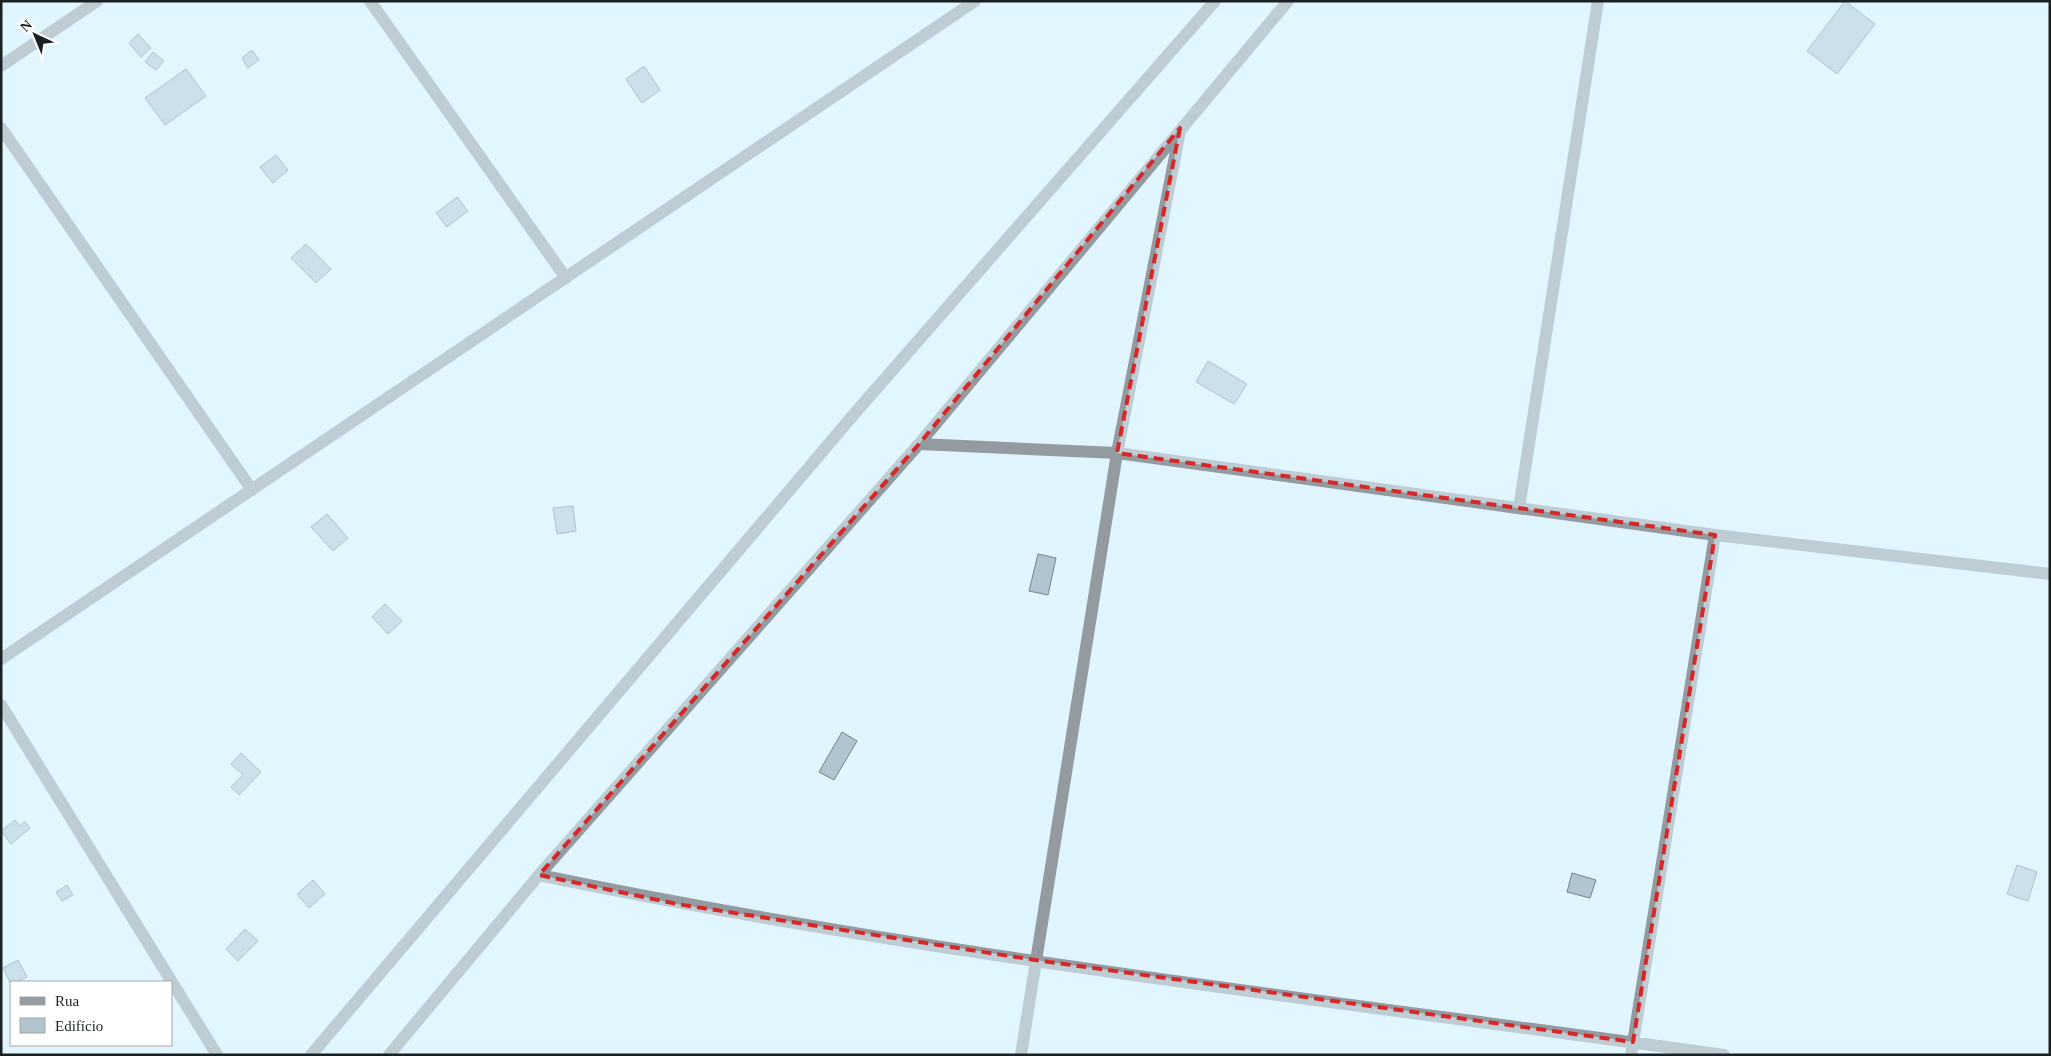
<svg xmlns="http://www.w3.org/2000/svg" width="2051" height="1056" font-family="Georgia,serif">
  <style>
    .building { fill: #b2c5cf; stroke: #73848d }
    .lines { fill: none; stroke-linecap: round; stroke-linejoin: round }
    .minor { stroke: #939ba0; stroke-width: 12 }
    .marked { fill: none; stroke: #d62828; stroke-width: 4; stroke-dasharray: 10 6; stroke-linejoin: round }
  </style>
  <rect width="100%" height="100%" fill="#e1f5ff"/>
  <path class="building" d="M1845,1L1875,24L1837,74L1807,51Z
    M138,34L151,48L141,57L129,43Z
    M252,50L259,60L248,68L242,58Z
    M153,52L164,61L156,70L145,62Z
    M644,66L660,90L642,103L626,79Z
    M186,69L206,96L165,125L145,98Z
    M276,155L288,170L273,183L260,167Z
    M457,197L468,211L447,227L436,213Z
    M306,244L331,269L316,283L291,258Z
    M1208,361L1247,384L1234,404L1196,382Z
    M573,506L576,531L557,534L553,508Z
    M327,514L348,538L333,551L311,527Z
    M1038,554L1056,558L1048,595L1029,591Z
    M385,604L402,621L388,634L372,617Z
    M842,732L857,741L834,780L819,772Z
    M241,753L261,772L239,795L231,787L243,775L231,764Z
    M15,820L20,826L25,822L30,828L11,844L1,831Z
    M2017,865L2037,872L2028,901L2007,894Z
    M1572,873L1596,880L1590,898L1567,892Z
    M313,880L325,894L309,908L297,894Z
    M67,885L73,895L62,901L56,892Z
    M245,929L258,941L238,961L226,949Z
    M18,960L27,977L11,984L3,968Z"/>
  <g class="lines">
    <path class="minor" d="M370,1L566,278
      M1,66L97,1
      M1,128L252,490
      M919,444L1117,453L1715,535L2050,574
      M1519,508L1598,1
      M1,659L975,1
      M1,705L217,1055
      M539,875C930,956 1329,1000 1724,1055
      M311,1055L855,413L1215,1
      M389,1055L539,875L919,444L1288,1
      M1021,1055L1117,453L1180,131
      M1631,1055L1715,535"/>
  </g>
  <path d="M0 0H2051V1056H0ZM1180,128L1117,453L1715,535L1633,1042L1035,960L677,904L539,875L919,444Z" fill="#e1f5ff" fill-opacity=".55" fill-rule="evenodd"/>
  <path class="marked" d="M1180,128L1117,453L1715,535L1633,1042L1035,960L677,904L539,875L919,444Z"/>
  <rect width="2051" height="1056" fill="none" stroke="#1a2125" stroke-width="5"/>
  <rect x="10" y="981" width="162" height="65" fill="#ffffff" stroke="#a3a6a8"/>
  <rect x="20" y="997" width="25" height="8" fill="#939ba0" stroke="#a3a6a8"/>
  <text x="55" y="1006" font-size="15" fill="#1a2125">Rua</text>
  <rect x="20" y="1018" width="25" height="15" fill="#b2c5cf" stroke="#a3a6a8"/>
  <text x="55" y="1031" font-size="15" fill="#1a2125">Edifício</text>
  <g transform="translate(35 35) rotate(316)" stroke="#ffffff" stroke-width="4" paint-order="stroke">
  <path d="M0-4L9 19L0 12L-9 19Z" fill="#1a2125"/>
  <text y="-8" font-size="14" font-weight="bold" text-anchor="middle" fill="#1a2125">N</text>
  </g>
</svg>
